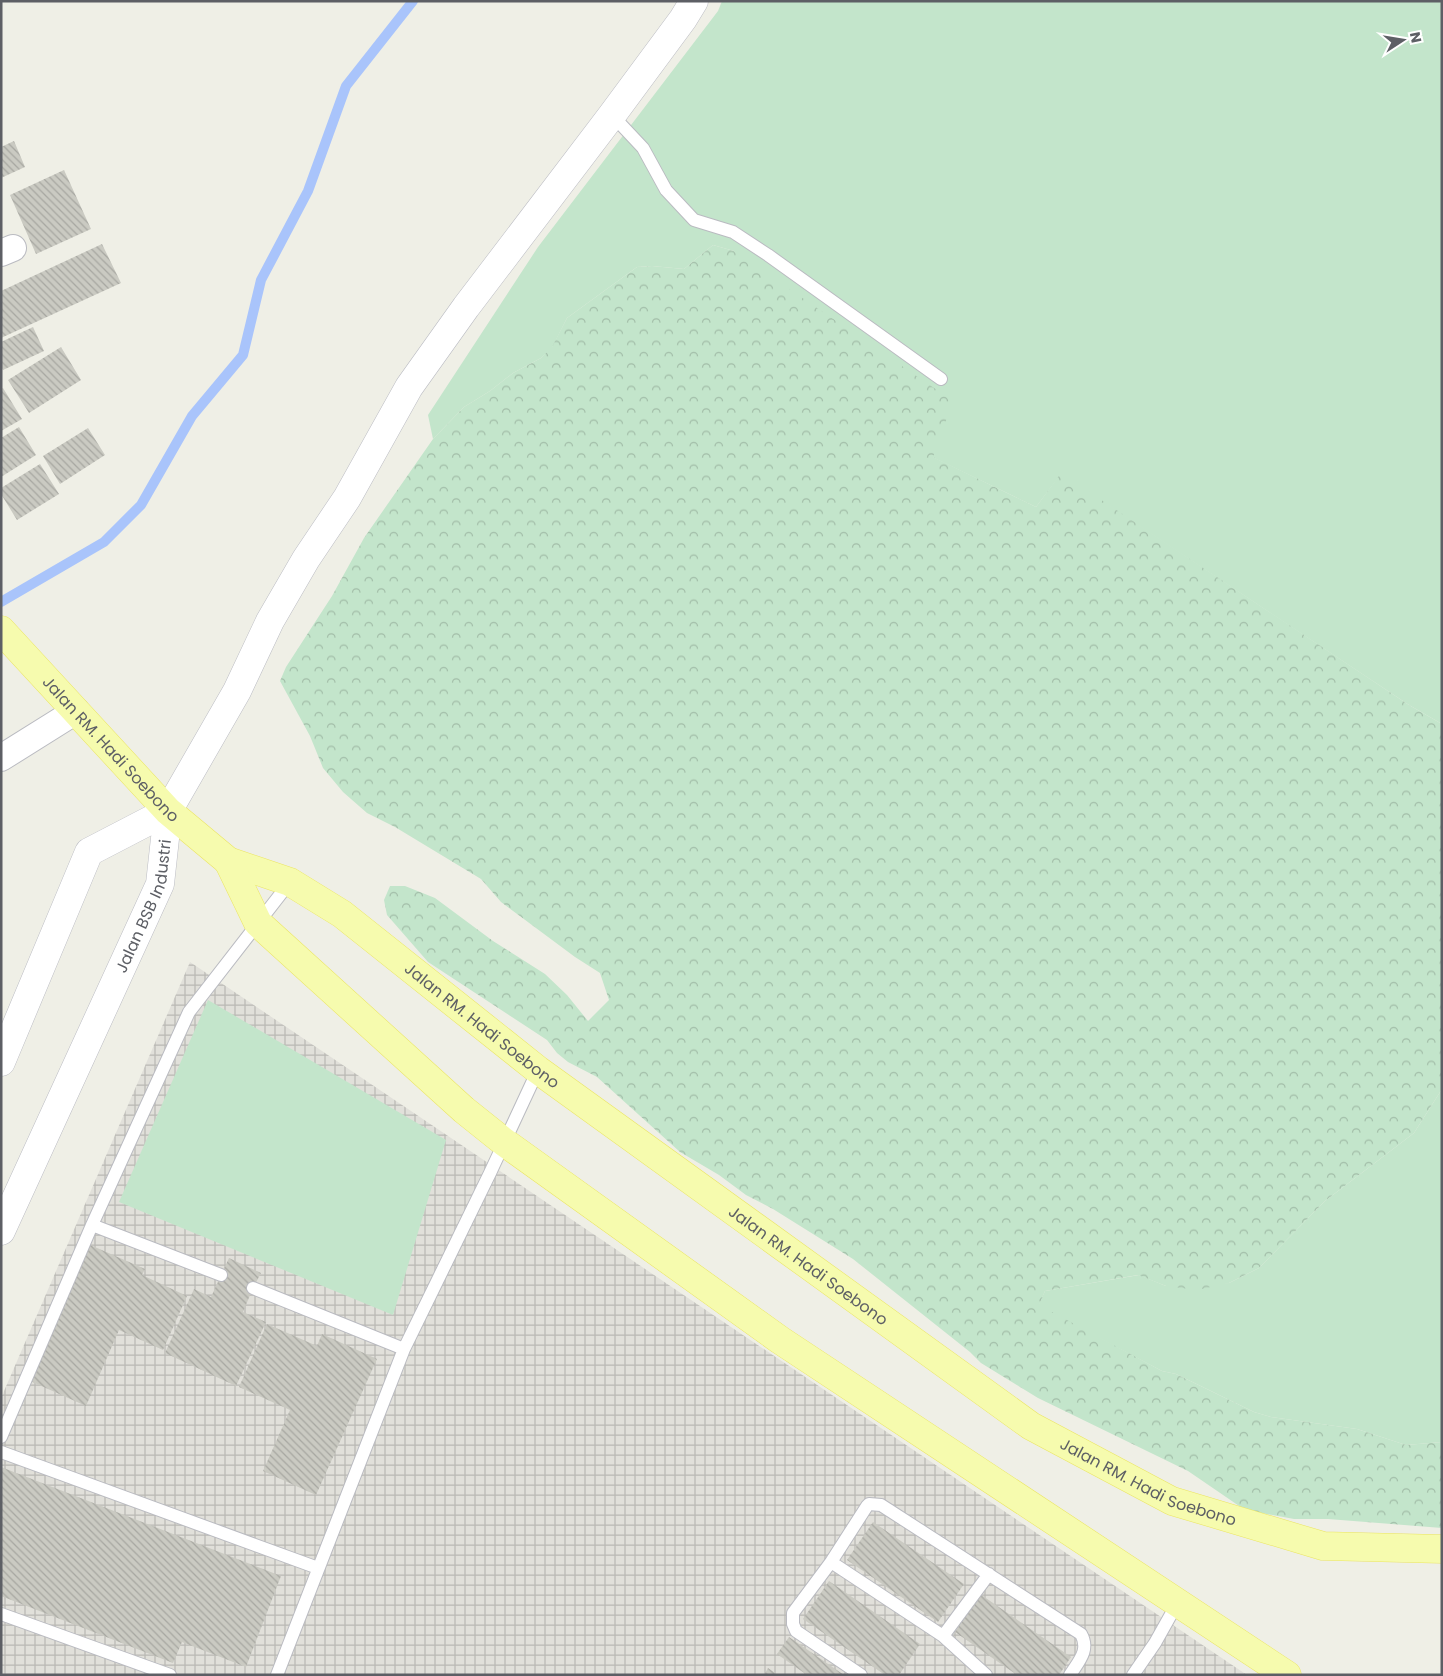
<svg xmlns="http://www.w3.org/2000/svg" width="1443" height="1676" font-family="Poppins,sans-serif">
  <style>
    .industrial { fill: url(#industrial-grid) }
    .green { fill: #c3e5cb }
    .forest { fill: url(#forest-crowns) }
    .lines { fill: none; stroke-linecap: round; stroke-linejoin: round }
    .stream { stroke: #a9c4fb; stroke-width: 10 }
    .building { fill: url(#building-back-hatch) }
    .lane-casing { stroke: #babbc1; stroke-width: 14 }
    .street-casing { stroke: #babbc1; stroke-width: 28 }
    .secondary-casing { stroke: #bbbcc3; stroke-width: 29 }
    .primary-casing { stroke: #ebe562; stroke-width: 29 }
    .lane { stroke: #fff; stroke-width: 12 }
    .street { stroke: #fff; stroke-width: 26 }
    .secondary { stroke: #fff; stroke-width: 28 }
    .primary { stroke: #f6fbae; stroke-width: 28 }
    .labels { text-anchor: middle; stroke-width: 4; stroke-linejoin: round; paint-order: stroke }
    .street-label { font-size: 16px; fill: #5d5f65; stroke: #fff }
  </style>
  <defs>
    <pattern id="industrial-grid" width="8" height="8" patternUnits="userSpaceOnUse" patternTransform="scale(1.25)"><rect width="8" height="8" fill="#e1e0da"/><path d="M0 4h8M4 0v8" fill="none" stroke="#bab9b4"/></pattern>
    <pattern id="forest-crowns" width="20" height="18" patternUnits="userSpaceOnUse" patternTransform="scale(1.25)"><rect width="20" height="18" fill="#c3e5cb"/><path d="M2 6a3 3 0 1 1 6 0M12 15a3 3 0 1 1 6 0" fill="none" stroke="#a2bda8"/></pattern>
    <pattern id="building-back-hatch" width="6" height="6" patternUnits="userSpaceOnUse" patternTransform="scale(1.25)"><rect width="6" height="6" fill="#cacac2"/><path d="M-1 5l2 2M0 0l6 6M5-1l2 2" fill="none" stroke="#a7a7a1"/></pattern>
  </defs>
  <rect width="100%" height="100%" fill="#efefe6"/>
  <path class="industrial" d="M190,962L1247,1675H1V1398Z"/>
  <path class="green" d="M722,1H1442V724L1409,705L1061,474L1036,507L932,457L734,251L713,245L684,269L652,266L637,267L567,318L552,348L541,358L513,373L490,391L464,407L433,439L428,415L538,247L718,11Z
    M208,1000L446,1140L393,1315L119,1202Z
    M1442,1089V1442L1406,1445L1357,1429L1271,1417L1254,1412L1176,1374L1162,1371L1038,1306L1045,1291L1139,1275L1166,1286L1229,1283L1259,1268L1325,1201L1414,1133Z"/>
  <path class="forest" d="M713,245L734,251L953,401L933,457L1036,507L1061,473L1409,705L1442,724V1089L1414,1133L1325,1201L1259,1268L1229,1283L1197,1290L1166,1286L1138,1275L1045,1291L1039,1305L1162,1371L1176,1374L1254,1412L1271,1417L1357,1429L1406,1445L1442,1442V1528L1328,1519H1294L1245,1510L1188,1471L1038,1398L981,1363L970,1352L853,1259L773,1209L746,1195L719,1175L680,1152L597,1077L568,1062L557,1053L547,1040L428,962L387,915L384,900L390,886H405L435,898L493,941L545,974L567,995L588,1021L609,1000L600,973L575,957L501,902L481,879L395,827L367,813L343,792L323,768L310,736L280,681L286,667L332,596L364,538L433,439L464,407L490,391L513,373L541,358L552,347L567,318L637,267L652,266L684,269Z"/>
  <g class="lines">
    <path class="stream" d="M1,602L104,542L141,505L192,416L243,355L261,280L308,191L346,86L413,1"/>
  </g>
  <path class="building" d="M14,141L25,167L1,178V147Z
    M64,170L91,229L36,254L10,195Z
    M102,244L121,283L1,338V291Z
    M33,327L44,351L3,370L1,366V342Z
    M61,347L81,380L29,413L8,380Z
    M3,388L22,419L1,431V389Z
    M19,427L36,455L1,477V438Z
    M88,428L105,455L60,484L43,456Z
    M40,464L59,494L17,520L1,494V488Z
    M88,1244L145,1269L142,1275L187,1296L163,1350L119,1330L86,1406L28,1380Z
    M229,1258L261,1273L253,1288L243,1312L266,1322L236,1386L165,1353L194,1289L211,1297Z
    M267,1324L317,1346L322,1334L377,1359L316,1495L263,1471L290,1410L239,1387Z
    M1,1467L281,1576L246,1667L182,1642L173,1663L1,1596Z
    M873,1522L964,1584L938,1622L847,1560Z
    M829,1581L920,1644L899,1675H885L803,1619Z
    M980,1594L1071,1657L1059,1675H1017L955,1632Z
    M789,1637L844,1675H807L777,1654Z
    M768,1668L778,1675H764Z"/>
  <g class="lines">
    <g class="lane-casing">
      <path id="lane" d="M612,115L643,148L666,190L694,220L733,232L768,255L941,379
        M92,1225L221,1275
        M253,1288L404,1349
        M1,1437L92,1225L189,1012L290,882
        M1,1452L318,1568
        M831,1562L943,1636L986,1675
        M1,1614L170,1675
        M943,1636L989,1574
        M277,1675L404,1349L490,1173L538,1070
        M861,1675L796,1631L793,1624V1613L831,1562L867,1506L869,1504L881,1505L1081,1634C1090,1650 1079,1661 1070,1675
        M1133,1675L1155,1643L1178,1602"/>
    </g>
    <g class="street-casing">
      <path id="street" d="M1,253L13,248
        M1,758L76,711"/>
    </g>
    <g class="secondary-casing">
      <g id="secondary">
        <path d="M1,1062L89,852L168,811"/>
        <path id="s1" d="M1,1231L160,884L168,811L237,691L270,621L306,559L347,498L409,387L466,307L612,115L683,19L694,1"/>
      </g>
    </g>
    <g class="primary-casing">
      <g id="primary">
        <path id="s2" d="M1,630L168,811L228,861L290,882L342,914L538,1070L1031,1426L1172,1501L1323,1546L1442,1549"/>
        <path d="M228,861L258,923L464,1110L504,1142L780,1340L1287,1675"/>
      </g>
    </g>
    <use href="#lane" class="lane"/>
    <use href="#street" class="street"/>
    <use href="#secondary" class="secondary"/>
    <use href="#primary" class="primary"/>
  </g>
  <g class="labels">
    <g class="street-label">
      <text dy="6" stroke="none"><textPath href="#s2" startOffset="162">Jalan RM. Hadi Soebono</textPath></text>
      <text dy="6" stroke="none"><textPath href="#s1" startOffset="356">Jalan BSB Industri</textPath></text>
      <text dy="6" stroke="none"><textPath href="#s2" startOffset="630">Jalan RM. Hadi Soebono</textPath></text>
      <text dy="6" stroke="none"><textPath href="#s2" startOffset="1035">Jalan RM. Hadi Soebono</textPath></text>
      <text dy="6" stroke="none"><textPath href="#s2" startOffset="1440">Jalan RM. Hadi Soebono</textPath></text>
    </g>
  </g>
  <rect width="1443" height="1676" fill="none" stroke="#5d5f65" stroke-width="5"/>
  <g transform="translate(1403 40) rotate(78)" stroke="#ffffff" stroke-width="4" paint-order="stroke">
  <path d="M0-4L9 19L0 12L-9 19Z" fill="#5d5f65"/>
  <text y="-8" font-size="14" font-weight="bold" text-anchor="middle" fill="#5d5f65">N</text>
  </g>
</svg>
